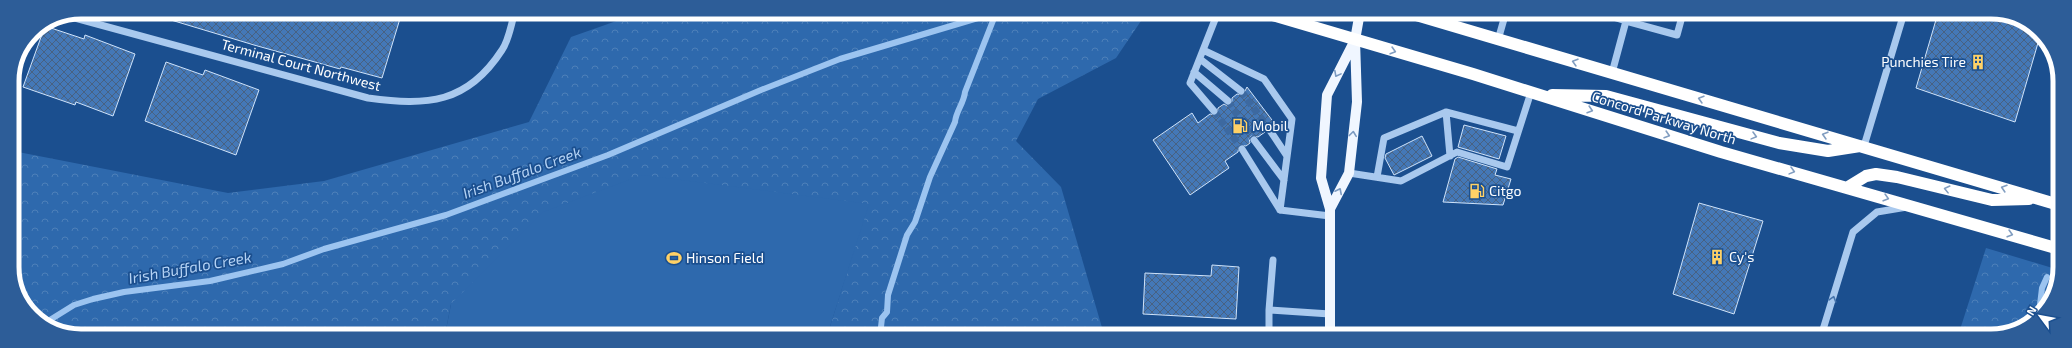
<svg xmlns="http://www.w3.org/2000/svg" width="2072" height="348" font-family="'Exo 2',sans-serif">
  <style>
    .forest { fill: url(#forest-crowns) }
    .pitch { fill: #2e69ad }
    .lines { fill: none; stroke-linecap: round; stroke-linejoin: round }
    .stream { stroke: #9cc4f0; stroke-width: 6 }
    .building { fill: url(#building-cross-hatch); stroke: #cfe3fa }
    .minor-tunnel { stroke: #3d69a0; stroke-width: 7; stroke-dasharray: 7 3.5; stroke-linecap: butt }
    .minor { stroke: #a9c9ee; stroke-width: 7 }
    .major { stroke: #f0f6ff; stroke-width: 10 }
    .highway { stroke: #fff; stroke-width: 12 }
    .oneway { stroke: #829ec1 }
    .oneway2 { stroke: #7b9ac1 }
    .oneway3 { stroke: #4674ac }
    .labels { text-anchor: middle; stroke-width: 3.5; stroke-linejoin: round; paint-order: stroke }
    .poi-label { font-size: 14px; fill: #fff; stroke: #1b4f8f; text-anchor: start }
    .street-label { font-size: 14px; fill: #fff; stroke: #1b4f8f }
    .water-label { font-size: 15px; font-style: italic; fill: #b5d3f5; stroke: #1b4f8f }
    .rim { fill: none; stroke: #fff; stroke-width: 5 }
  </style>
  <defs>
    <pattern id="forest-crowns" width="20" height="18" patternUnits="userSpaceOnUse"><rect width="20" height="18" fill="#2e69ad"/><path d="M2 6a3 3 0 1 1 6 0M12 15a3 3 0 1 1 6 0" fill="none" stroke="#4d80b9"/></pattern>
    <pattern id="building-cross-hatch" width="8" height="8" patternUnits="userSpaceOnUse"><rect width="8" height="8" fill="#4478b7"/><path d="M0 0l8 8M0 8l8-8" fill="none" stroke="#486282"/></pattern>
  </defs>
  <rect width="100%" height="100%" fill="#1b4f8f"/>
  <path class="forest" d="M642,12H1147L1116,58L1038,99L1016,141L1061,187L1103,331L1107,336H827L868,204L451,304L445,335H72L35,319L14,285L13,151L228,193L324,181L529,122L571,37Z
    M1986,248L2059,270V276L2036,319L1991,336H1958Z"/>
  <path class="pitch" d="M642,175L869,204L827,336L445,335L451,304L543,212Z"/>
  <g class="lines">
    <path class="stream" d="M2039,313L2042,288L2047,277
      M45,323L74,305L93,299L124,292L210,281L283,264L324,249L446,215L608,155L761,90L840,59L998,12
      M880,336L882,318L887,312L888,295L907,235L915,222L930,177L955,122C956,111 964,103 965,92L996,13"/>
  </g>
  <path class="building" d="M161,12H402L382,78L341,67L340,69L254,45L161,17Z
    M1938,13H2000L2037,29L2040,36L2015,122L1916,88Z
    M45,26L84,39L85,35L135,54L113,116L76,102L75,105L23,87Z
    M166,62L203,75L205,70L259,90L236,155L145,121Z
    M1247,87L1275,124L1266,125L1265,132L1258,137L1251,136L1249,138L1250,143L1246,146L1239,145L1238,152L1225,161L1229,168L1190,195L1153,140L1192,113L1198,123L1210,114L1217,115L1218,108L1224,104L1227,106L1232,105V98L1237,94L1243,95Z
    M1464,125L1506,136L1499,159L1458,147Z
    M1422,136L1432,156L1394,175L1385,158L1386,154Z
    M1458,157L1497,169L1495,175L1511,179L1503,205L1443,202L1455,159Z
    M1699,203L1763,221L1734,314L1673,294Z
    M1212,265L1239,267L1236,319L1143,314L1145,273L1211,276Z"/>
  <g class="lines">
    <path class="minor-tunnel" d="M1241,91L1269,129
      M1228,101L1254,140
      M1214,111L1242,149"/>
    <path class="minor" d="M1597,12L1626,21
      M64,15L368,98C427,106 467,104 502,50C509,40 511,24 515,12
      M1498,40L1506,12
      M1203,50L1264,79L1292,119L1280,210
      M1200,59L1241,91
      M1194,72L1228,101
      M1612,73L1626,21L1677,35L1683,13
      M1214,111L1190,83L1218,12
      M1446,112L1450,156
      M1269,129L1287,156
      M1254,140L1284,180
      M1864,146L1904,13
      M1242,149L1280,210
      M1349,173L1401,181L1457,152L1507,167L1531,92
      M1377,177L1384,138L1446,112L1518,131
      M1280,210L1330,216
      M1273,260L1269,310L1330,314
      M1269,336V310
      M1821,336L1853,232L1877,212L1907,207"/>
    <path class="major" d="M1330,209L1349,173L1357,102L1355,40L1360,12
      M1330,336V209L1321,178L1327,95L1355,40"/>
    <path class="highway" d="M1262,12L1473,74L1721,152L2059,249
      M1406,12L2059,205
      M1552,95L1606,96L1779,143L1828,151L1860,146
      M1848,187L1866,176L1876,174L1897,177L1992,200L2029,199"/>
  </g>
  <defs><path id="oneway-chevron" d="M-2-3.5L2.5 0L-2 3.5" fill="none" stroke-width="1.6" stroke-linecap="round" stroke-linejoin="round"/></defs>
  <g class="oneway">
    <use href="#oneway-chevron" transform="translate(1393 51) rotate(16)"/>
    <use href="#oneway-chevron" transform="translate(1575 62) rotate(-164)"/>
    <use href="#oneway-chevron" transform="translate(1701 99) rotate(-164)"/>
    <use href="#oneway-chevron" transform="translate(1590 110) rotate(17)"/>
    <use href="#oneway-chevron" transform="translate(1667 135) rotate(17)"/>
    <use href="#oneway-chevron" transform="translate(1825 135) rotate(-164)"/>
    <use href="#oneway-chevron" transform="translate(1754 136) rotate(15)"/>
    <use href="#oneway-chevron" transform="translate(1792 171) rotate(15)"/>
    <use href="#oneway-chevron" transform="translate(2004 188) rotate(-163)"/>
    <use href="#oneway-chevron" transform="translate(1947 189) rotate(-166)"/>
    <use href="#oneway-chevron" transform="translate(1886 198) rotate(16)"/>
    <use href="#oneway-chevron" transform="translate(2010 234) rotate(16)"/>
  </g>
  <g class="oneway2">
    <use href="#oneway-chevron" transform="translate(1337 74) rotate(118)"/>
    <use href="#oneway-chevron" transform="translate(1353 134) rotate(-83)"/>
    <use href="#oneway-chevron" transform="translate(1339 191) rotate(-63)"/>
  </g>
  <use class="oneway3" href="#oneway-chevron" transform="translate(1833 299) rotate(-73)"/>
  <defs>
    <g id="building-bare" transform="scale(1.2)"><path d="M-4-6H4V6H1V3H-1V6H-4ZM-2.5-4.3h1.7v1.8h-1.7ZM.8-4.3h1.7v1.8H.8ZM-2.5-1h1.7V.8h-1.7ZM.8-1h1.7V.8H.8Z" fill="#ffd166" stroke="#1b4f8f" stroke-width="2.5" paint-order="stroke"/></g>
    <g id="fuel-bare" transform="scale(1.2)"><path d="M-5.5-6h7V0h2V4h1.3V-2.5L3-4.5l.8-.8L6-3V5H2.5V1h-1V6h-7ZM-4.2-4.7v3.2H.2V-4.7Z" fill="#ffd166" stroke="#1b4f8f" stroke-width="2.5" paint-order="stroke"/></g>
    <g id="stadium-bare" transform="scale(1.2)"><path d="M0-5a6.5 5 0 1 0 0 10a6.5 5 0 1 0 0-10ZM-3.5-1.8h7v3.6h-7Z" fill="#ffd166" stroke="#1b4f8f" stroke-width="2.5" paint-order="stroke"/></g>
  </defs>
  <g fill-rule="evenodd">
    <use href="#building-bare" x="1978" y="62"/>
    <use href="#fuel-bare" x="1240" y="126"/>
    <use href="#fuel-bare" x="1477" y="191"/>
    <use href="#building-bare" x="1717" y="257"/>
    <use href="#stadium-bare" x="674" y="258"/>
  </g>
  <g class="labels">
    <g class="poi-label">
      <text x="1966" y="67" text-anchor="end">Punchies Tire</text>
      <text x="1252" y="131">Mobil</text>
      <text x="1489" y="196">Citgo</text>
      <text x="1729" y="262">Cy's</text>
      <text x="686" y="263">Hinson Field</text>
    </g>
    <g class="street-label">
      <text transform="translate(301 65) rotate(15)" y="5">Terminal Court Northwest</text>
      <text transform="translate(1664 118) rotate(17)" y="5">Concord Parkway North</text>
    </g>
    <g class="water-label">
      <text transform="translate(522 173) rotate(-20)" y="5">Irish Buffalo Creek</text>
      <text transform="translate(190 268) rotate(-10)" y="5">Irish Buffalo Creek</text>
    </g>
  </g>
  <path d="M0 0H2072V348H0ZM81 19H1991A62 62 0 0 1 2053 81V267A62 62 0 0 1 1991 329H81A62 62 0 0 1 19 267V81A62 62 0 0 1 81 19Z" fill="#2d5d98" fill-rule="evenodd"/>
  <path class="rim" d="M81 19H1991A62 62 0 0 1 2053 81V267A62 62 0 0 1 1991 329H81A62 62 0 0 1 19 267V81A62 62 0 0 1 81 19Z"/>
  <g transform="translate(2040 316) rotate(302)" stroke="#1b4f8f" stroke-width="3" paint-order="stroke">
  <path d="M0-3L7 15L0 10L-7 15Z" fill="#ffffff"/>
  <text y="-6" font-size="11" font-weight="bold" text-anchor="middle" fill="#ffffff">N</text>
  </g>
</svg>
